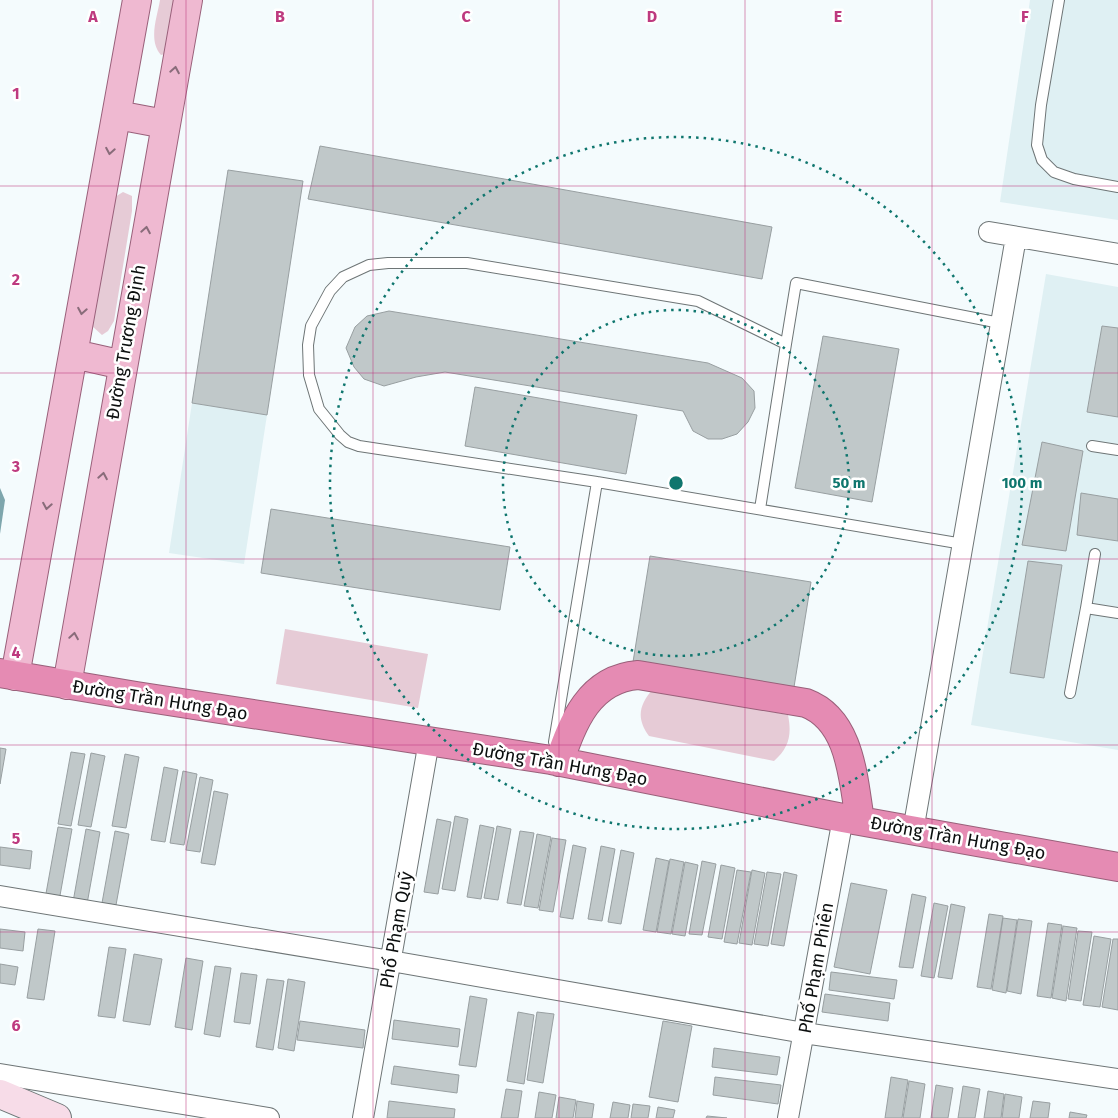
<svg xmlns="http://www.w3.org/2000/svg" width="1118" height="1118" font-family="'Fira Sans',sans-serif">
  <style>
    .built { fill: #dff0f3 }
    .green { fill: #e6cbd6 }
    .water { fill: #7ea6ad }
    .building { fill: #c0c8c9; stroke: #989fa1 }
    .lines { fill: none; stroke-linecap: round; stroke-linejoin: round }
    .lane-casing { stroke: #6e7576; stroke-width: 12 }
    .street-casing { stroke: #6e7576; stroke-width: 22 }
    .secondary-casing { stroke: #6e7576; stroke-width: 30 }
    .primary-casing { stroke: #99607a; stroke-width: 30 }
    .highway-casing { stroke: #99607a; stroke-width: 30 }
    .lane { stroke: #fff; stroke-width: 10 }
    .street { stroke: #fff; stroke-width: 20 }
    .secondary { stroke: #f7dce8; stroke-width: 28 }
    .primary { stroke: #efb9d1; stroke-width: 28 }
    .highway { stroke: #e58bb3; stroke-width: 28 }
    .oneway { stroke: #896c7a }
    .grid { fill: none; stroke: #be3a7f; stroke-width: 1; stroke-opacity: 0.55 }
    .ring { fill: none; stroke: #0f766e; stroke-width: 2.5; stroke-dasharray: 2.5 5 }
    .labels { text-anchor: middle; stroke-width: 5; stroke-linejoin: round; paint-order: stroke }
    .street-label { font-size: 18px; fill: #0c0f0f; stroke: #fff }
    .grid-label { font-size: 16px; text-anchor: middle; font-weight: bold; fill: #be3a7f; stroke: #fff; stroke-width: 5; stroke-linejoin: round; paint-order: stroke }
    .centre { fill: #0f766e; stroke: #fff; stroke-width: 2.5 }
    .ring-label { font-size: 15px; text-anchor: middle; font-weight: bold; fill: #0f766e; stroke: #fff; stroke-width: 5; stroke-linejoin: round; paint-order: stroke }
  </style>
  <rect width="100%" height="100%" fill="#f4fbfd"/>
  <path class="built" d="M1030,0H1118V220L1000,202Z
    M1046,274L1118,287V750L971,725Z
    M192,403L267,415L244,564L169,553Z"/>
  <path class="green" d="M160,0H181L169,53L161,55C148,40 157,18 160,0Z
    M123,192L132,196V211L114,321L108,331L102,335L92,326L110,200Z
    M285,629L428,654L418,708L276,684Z
    M653,689L788,715C792,735 789,748 774,761L649,736C636,718 639,705 653,689Z"/>
  <path class="water" d="M0,488L5,500L0,534Z"/>
  <path class="building" d="M320,146L772,227L762,279L308,199Z
    M228,170L303,181L267,415L192,403Z
    M389,311L708,363L742,378L754,391L755,408L748,422L737,434L722,439H708L693,431L683,411L445,372L416,377L384,386L364,379L354,367L346,348L355,327L367,316Z
    M1102,326L1118,328V417L1087,412Z
    M823,336L899,349L872,502L795,488Z
    M475,387L637,415L626,474L465,446Z
    M1042,442L1083,451L1066,551L1022,545Z
    M1081,493L1118,499V541L1077,535Z
    M271,509L510,547L500,610L261,573Z
    M650,556L811,582L794,687L633,662Z
    M1028,561L1062,565L1044,678L1010,673Z
    M0,748L6,749L0,784Z
    M71,752L85,754L71,826L58,824Z
    M91,753L105,756L91,827L78,825Z
    M125,754L139,757L126,828L112,826Z
    M164,767L178,770L165,842L151,840Z
    M183,771L197,774L184,845L170,843Z
    M200,777L213,780L200,852L186,850Z
    M214,791L228,794L215,865L201,863Z
    M455,816L468,819L455,891L442,889Z
    M437,819L451,822L438,894L424,892Z
    M480,825L494,828L481,899L467,897Z
    M497,826L511,829L498,900L484,898Z
    M58,827L72,829L59,901L45,899Z
    M86,829L100,832L87,904L73,902Z
    M115,831L129,834L116,905L102,903Z
    M520,831L534,833L521,905L507,903Z
    M537,834L551,837L538,908L524,906Z
    M552,838L566,840L553,912L539,910Z
    M573,845L586,848L573,919L560,917Z
    M601,846L615,849L602,921L588,919Z
    M0,847L32,851L30,869L0,865Z
    M621,850L634,853L621,924L608,922Z
    M656,858L669,861L656,932L643,930Z
    M670,859L684,862L671,934L657,932Z
    M702,861L716,864L702,935L689,934Z
    M685,862L698,865L685,936L672,934Z
    M721,865L735,868L722,939L708,937Z
    M737,870L751,872L737,944L724,942Z
    M752,870L765,873L752,945L739,943Z
    M767,872L781,874L768,946L754,944Z
    M784,872L797,875L784,946L771,944Z
    M851,883L887,890L870,974L834,967Z
    M912,894L926,897L913,968L899,967Z
    M934,903L948,906L934,978L921,976Z
    M951,904L965,907L952,979L938,977Z
    M989,914L1003,916L991,989L977,987Z
    M1003,918L1017,920L1006,993L992,990Z
    M1018,919L1032,921L1021,994L1007,991Z
    M1048,923L1062,925L1051,998L1037,996Z
    M1063,926L1077,928L1066,1001L1052,998Z
    M0,929L25,932L23,951L0,948Z
    M38,929L55,931L44,1000L27,998Z
    M1078,931L1092,932L1081,1001L1068,999Z
    M1094,936L1111,939L1100,1007L1083,1005Z
    M1113,939H1118V1010L1102,1007Z
    M109,947L126,949L115,1018L98,1016Z
    M134,954L162,959L150,1025L123,1021Z
    M186,958L203,961L192,1030L175,1027Z
    M0,964L18,967L15,985L0,983Z
    M215,966L231,968L220,1037L204,1034Z
    M831,972L897,980L894,999L829,990Z
    M241,973L257,975L250,1024L234,1022Z
    M267,979L284,981L273,1050L256,1047Z
    M288,979L305,982L294,1051L278,1048Z
    M825,994L890,1003L888,1021L822,1012Z
    M470,996L487,999L476,1067L459,1065Z
    M518,1012L534,1015L524,1084L507,1081Z
    M537,1012L554,1014L543,1083L527,1080Z
    M394,1020L460,1029L458,1047L392,1039Z
    M300,1021L365,1030L363,1048L297,1040Z
    M663,1021L692,1026L678,1102L649,1097Z
    M714,1048L780,1057L777,1075L712,1067Z
    M394,1066L459,1075L457,1093L391,1084Z
    M715,1077L781,1085L778,1104L713,1095Z
    M891,1077L908,1080L902,1118H885Z
    M909,1081L925,1084L920,1118H903Z
    M936,1085L953,1088L948,1118H931Z
    M963,1086L980,1089L975,1118H958Z
    M506,1089L522,1091L518,1118H501Z
    M988,1091L1004,1094L1001,1118H984Z
    M539,1092L556,1095L552,1118H535Z
    M1005,1094L1022,1097L1019,1118H1002Z
    M559,1097L576,1100L573,1118H556Z
    M389,1101L455,1109L454,1118H387Z
    M577,1101L594,1104L592,1118H575Z
    M1033,1101L1050,1103L1048,1118H1030Z
    M613,1102L630,1105L628,1118H610Z
    M633,1104L650,1106L648,1118H631Z
    M658,1107L675,1110L673,1118H656Z
    M1070,1112L1087,1115L1086,1118H1069Z
    M707,1116L727,1118H706Z"/>
  <g class="lines">
    <g class="lane-casing">
      <path id="lane" d="M1059,0L1041,105L1037,145L1042,160L1054,172L1074,179L1118,187
        M786,344L796,283L1000,323
        M1092,446L1118,450
        M760,509L786,344L698,301L467,263H388L369,265L343,277L330,291L311,326L308,345L309,375L319,409L340,435L348,442L359,446L597,482L963,544
        M1086,608L1095,554
        M1070,693L1086,608L1118,613
        M554,742L597,482"/>
    </g>
    <g class="street-casing">
      <path id="street" d="M989,232L1118,254
        M913,831L1016,237
        M0,896L391,961L804,1033L1118,1079
        M0,1074L269,1118
        M363,1118L429,741
        M788,1118L843,818"/>
    </g>
    <g class="secondary-casing">
      <path id="secondary" d="M0,1094L57,1118"/>
    </g>
    <g class="primary-casing">
      <path id="primary" d="M117,115L165,124
        M74,354L123,365
        M15,676L137,0
        M67,685L188,0"/>
    </g>
    <g class="highway-casing">
      <path id="highway" d="M0,673L136,696L551,760L843,818L1118,867
        M559,762C573,722 589,679 638,675L806,703C851,720 853,779 860,820"/>
    </g>
    <use href="#lane" class="lane"/>
    <use href="#street" class="street"/>
    <use href="#secondary" class="secondary"/>
    <use href="#primary" class="primary"/>
    <use href="#highway" class="highway"/>
  </g>
  <defs><path id="oneway-chevron" d="M-2-3.5L2.5 0L-2 3.5" fill="none" stroke-width="1.6" stroke-linecap="round" stroke-linejoin="round" transform="scale(1.25)"/></defs>
  <g class="oneway">
    <use href="#oneway-chevron" transform="translate(175 70) rotate(-80)"/>
    <use href="#oneway-chevron" transform="translate(110 151) rotate(100)"/>
    <use href="#oneway-chevron" transform="translate(146 230) rotate(-80)"/>
    <use href="#oneway-chevron" transform="translate(82 311) rotate(100)"/>
    <use href="#oneway-chevron" transform="translate(103 476) rotate(-80)"/>
    <use href="#oneway-chevron" transform="translate(47 506) rotate(100)"/>
    <use href="#oneway-chevron" transform="translate(74 636) rotate(-81)"/>
  </g>
  <path class="grid" d="M186,0V1118M373,0V1118M559,0V1118M745,0V1118M932,0V1118M0,186H1118M0,373H1118M0,559H1118M0,745H1118M0,932H1118"/>
  <g class="ring">
    <circle cx="676" cy="483" r="173"/>
    <circle cx="676" cy="483" r="346"/>
  </g>
  <g class="labels">
    <g class="street-label">
      <text transform="translate(126 342) rotate(-80)" y="6">Đường Trương Định</text>
      <text transform="translate(160 700) rotate(9)" y="6">Đường Trần Hưng Đạo</text>
      <text transform="translate(560 764) rotate(10)" y="6">Đường Trần Hưng Đạo</text>
      <text transform="translate(958 838) rotate(10)" y="6">Đường Trần Hưng Đạo</text>
      <text transform="translate(396 930) rotate(-80)" y="6">Phố Phạm Quỹ</text>
      <text transform="translate(816 968) rotate(-80)" y="6">Phố Phạm Phiên</text>
    </g>
  </g>
  <g class="grid-label">
    <text x="93" y="22">A</text>
    <text x="280" y="22">B</text>
    <text x="466" y="22">C</text>
    <text x="652" y="22">D</text>
    <text x="838" y="22">E</text>
    <text x="1025" y="22">F</text>
    <text x="16" y="99">1</text>
    <text x="16" y="285">2</text>
    <text x="16" y="472">3</text>
    <text x="16" y="658">4</text>
    <text x="16" y="844">5</text>
    <text x="16" y="1031">6</text>
  </g>
  <circle cx="676" cy="483" r="8" class="centre"/>
  <g class="ring-label">
    <text x="849" y="488">50 m</text>
    <text x="1022" y="488">100 m</text>
  </g>
</svg>
